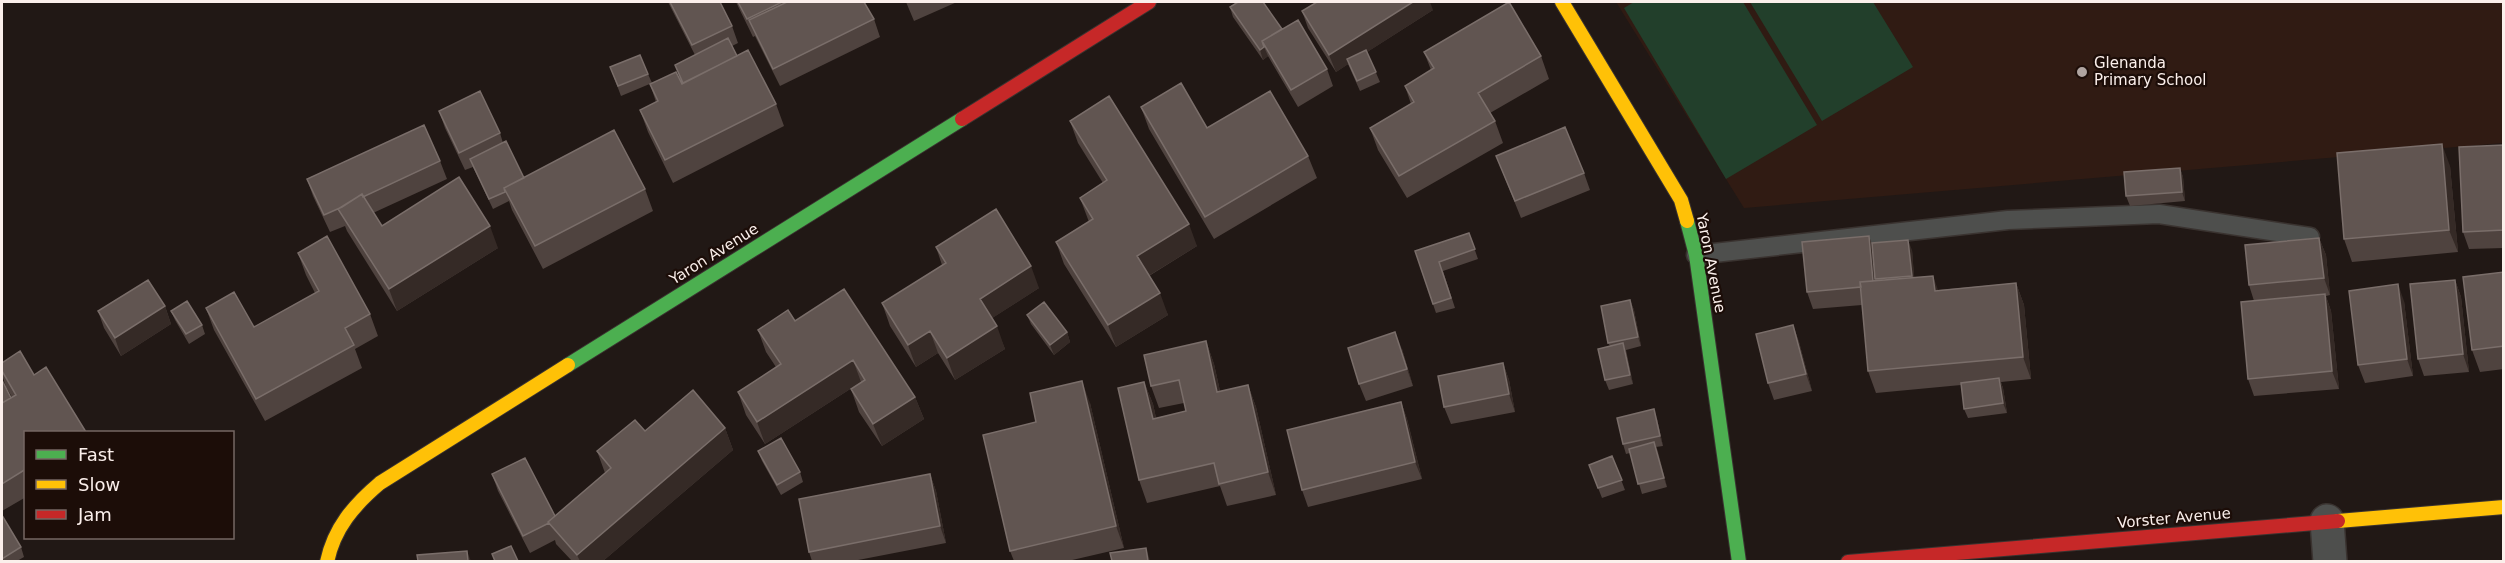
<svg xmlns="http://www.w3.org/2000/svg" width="2505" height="563" font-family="'DejaVu Sans',sans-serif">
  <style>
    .built { fill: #301b13 }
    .green { fill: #223f2b }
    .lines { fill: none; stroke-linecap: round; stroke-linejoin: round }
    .lane-casing { stroke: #3a3330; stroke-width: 21 }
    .street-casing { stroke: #3a3330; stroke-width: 36 }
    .fast-casing { stroke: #3a3330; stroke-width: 16 }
    .slow-casing { stroke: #3a3330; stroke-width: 16 }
    .jam-casing { stroke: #3a3330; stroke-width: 16 }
    .lane { stroke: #4e4f4d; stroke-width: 18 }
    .street { stroke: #4e4f4d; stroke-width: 33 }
    .fast { stroke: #4caf50; stroke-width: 14 }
    .slow { stroke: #ffc107; stroke-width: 14 }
    .jam { stroke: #c62828; stroke-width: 14 }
    .wall { fill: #4f433f }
    .shaded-wall { fill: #352a26 }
    .building { fill: #615551; stroke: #7a6e6a; stroke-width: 1.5 }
    .poi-dot { fill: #afa4a0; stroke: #1c0d08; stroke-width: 2 }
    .labels { text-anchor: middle; stroke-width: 4.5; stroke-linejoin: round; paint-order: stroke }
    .poi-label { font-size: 15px; fill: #fbefeb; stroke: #1c0d08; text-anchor: start }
    .street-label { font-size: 15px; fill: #fbefeb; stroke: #1c0d08 }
  </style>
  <rect width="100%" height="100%" fill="#211815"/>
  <path class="built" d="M1616,2H2503V143L1744,208Z"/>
  <path class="green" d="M1634,2H1743L1817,125L1726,179L1624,8Z
    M1750,2H1873L1913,67L1822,121Z"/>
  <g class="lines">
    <g class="lane-casing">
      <path id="lane" d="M1696,255L2008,220L2159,214L2310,237"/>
    </g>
    <g class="street-casing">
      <path id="street" d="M2327,521L2330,562"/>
    </g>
    <g class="fast-casing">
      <path id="fast" d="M1687,221L1696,255L1739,562
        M568,365L962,119"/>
    </g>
    <g class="slow-casing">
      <path id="slow" d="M1562,2L1681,200L1687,221
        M2338,521L2504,507
        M327,562C334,528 354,505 380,483L568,365"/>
    </g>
    <g class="jam-casing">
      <path id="jam" d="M962,119L1149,2
        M1848,562L2338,521"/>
    </g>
    <use href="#lane" class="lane"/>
    <use href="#street" class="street"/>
    <use href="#fast" class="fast"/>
    <use href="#slow" class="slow"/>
    <use href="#jam" class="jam"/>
  </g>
  <path class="wall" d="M668,2H720L732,26L738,43L732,46L737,56L776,104L784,126L673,183L648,132L640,110L656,102L650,84L682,83L675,65L695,55Z
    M736,2H864L874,19L880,37L780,86L755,36L753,37Z
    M906,2H957L914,21Z
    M1230,7L1282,29L1327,69L1333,86L1298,107L1268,56L1263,60L1233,17Z
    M1433,10L1367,52L1380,82L1360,91L1348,64L1336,72L1308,28L1302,11Z
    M1424,52L1541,56L1549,79L1490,113L1495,121L1503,143L1407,198L1378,150L1370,128L1411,104L1405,86L1431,70Z
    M610,67L648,74L652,83L621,96Z
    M1141,107L1207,128L1308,156L1317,178L1214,239L1149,129Z
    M439,111L500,133L503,143L524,178L645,189L653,211L543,269L512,210L509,201L493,209L473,167L465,170L445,128Z
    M1070,121L1197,246L1149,276L1168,315L1116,347L1064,264L1056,242L1089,222L1080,198L1103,183L1078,143Z
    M2504,145V248L2469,249L2463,232Z
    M1496,156L1584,173L1590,190L1521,218Z
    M440,161L447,179L373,213L382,226L498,248L397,311L347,231L345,226L330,232L313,196L307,179Z
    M2450,166L2458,252L2352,262L2344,239Z
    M2180,168L2183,177L2185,201L2130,206L2126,196Z
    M1469,233L1478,259L1443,271L1455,308L1436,313L1415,251Z
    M2319,238L2326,255L2330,295L2326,296L2331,311L2339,389L2254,396L2248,379L2254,301L2249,285Z
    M1872,243L1912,250L1914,278L1938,290L2016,283L2024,305L2031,379L2001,382L2003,388L2007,413L1968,418L1964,409L1961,385L1876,393L1868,371L1862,305L1813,309L1807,292Z
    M936,247L1039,288L992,318L1005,349L955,380L938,353L916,367L890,326L882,303L942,265Z
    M298,253L370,314L378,336L355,349L362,368L265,421L214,330L206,308L254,327L315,293L306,275Z
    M2504,272V369L2480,372L2472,350Z
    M2455,280L2461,297L2469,372L2424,376L2418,359Z
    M1630,300L1634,310L1641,346L1626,350L1633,384L1609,390L1605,380L1610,346L1608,343Z
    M2404,301L2413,376L2365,383L2358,365Z
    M165,306L171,324L121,356L104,328L98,311Z
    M171,311L202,325L205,334L189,344L175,320Z
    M1027,315L1067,332L1070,342L1054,355L1031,324Z
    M795,321L915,397L924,419L882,446L859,412L851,389L861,382L765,444L746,415L738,392L776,367L766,352L758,330Z
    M1793,325L1799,342L1812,391L1774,400L1768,383Z
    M1206,341L1214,364L1220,391L1248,385L1256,407L1276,495L1227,506L1220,486L1147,503L1139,480L1144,382L1153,404L1156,418L1186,411L1184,403L1159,408L1151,386Z
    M1402,349L1413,386L1366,401L1359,384Z
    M20,351L26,432V497L2,511V383L11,398L12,397L6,387L2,375V371Z
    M1503,363L1509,380L1515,412L1451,424L1444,407Z
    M1401,402L1407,419L1422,479L1308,507L1302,490Z
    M1090,403L1124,548L1068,561H1014L1010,551L1036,422Z
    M1657,419L1663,446L1656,447L1667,487L1642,494L1630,453L1626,454L1623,444Z
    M725,428L733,450L603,561H572L556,544L555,540L530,553L498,491L492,474L555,516L605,473L597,451L645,431Z
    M758,451L800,472L803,482L781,495L762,461Z
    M1612,456L1625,490L1602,498L1589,465Z
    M930,474L936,491L946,543L853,561H812L809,552Z
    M2,518L21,547L24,557L17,561H2Z"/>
  <path class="shaded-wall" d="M1413,2H1430L1433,10L1336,72L1329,55Z
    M1264,47L1268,56L1263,60L1260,50Z
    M2442,144L2450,166L2458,252L2449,230Z
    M2180,168L2183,177L2185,201L2182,192Z
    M1189,224L1197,246L1145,278L1137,256Z
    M490,226L498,248L397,311L389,289Z
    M1869,236L1875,253V279L1878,287L1873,286Z
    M2319,238L2326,255L2330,295L2324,278Z
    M1908,240L1912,250L1915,285L1912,276Z
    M1031,266L1039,288L988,321L980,299Z
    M1933,276L1941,298L1935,291Z
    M2455,280L2461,297L2469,372L2463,354Z
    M2016,283L2024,305L2031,379L2023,357Z
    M2398,284L2404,301L2413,376L2407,359Z
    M1160,293L1168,315L1116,347L1108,325Z
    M2325,294L2331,311L2339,389L2332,371Z
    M1630,300L1634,310L1641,346L1638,337Z
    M165,306L171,324L121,356L115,338Z
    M1793,325L1799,342L1812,391L1806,374Z
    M997,326L1005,349L955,380L947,358Z
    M930,331L938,353L916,367L908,345Z
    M1067,332L1070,342L1054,355L1050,345Z
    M1395,332L1402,349L1413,386L1407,369Z
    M1206,341L1214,364L1225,414L1217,392Z
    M1623,343L1626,353L1633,384L1630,375Z
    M853,360L861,382L765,444L757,422Z
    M1503,363L1509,380L1515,412L1509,394Z
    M1999,378L2003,388L2007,413L2003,403Z
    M1082,381L1090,403L1124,548L1116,526Z
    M1144,382L1153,404L1161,441L1153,419Z
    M1248,385L1256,407L1276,495L1268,472Z
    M915,397L924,419L882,446L873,424Z
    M1401,402L1407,419L1422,479L1415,462Z
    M1654,409L1657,419L1663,446L1660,436Z
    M725,428L733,450L603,561H580L577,555Z
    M1654,442L1658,451L1667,487L1664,478Z
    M930,474L936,491L946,543L940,526Z
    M1146,548L1149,557L1150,561H1148Z
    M467,551L471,561H468Z"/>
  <path class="building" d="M670,2H720L732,26L692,45Z
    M738,2H782L747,19Z
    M787,2H864L874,19L773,69L749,20Z
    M1238,2H1263L1282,29L1262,41L1264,47L1260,50L1230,7Z
    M1317,2H1413L1329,55L1302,11Z
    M1509,2L1541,56L1478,93L1495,121L1399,176L1370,128L1414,102L1405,86L1434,68L1424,52Z
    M1298,20L1327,69L1291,90L1262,41Z
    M728,38L737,56L683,83L675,65Z
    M748,50L776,104L665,160L640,110L658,101L650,84L676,72L682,84Z
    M1366,50L1376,72L1357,81L1347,59Z
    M640,55L648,74L618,86L610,67Z
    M1181,83L1207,128L1270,91L1308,156L1205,217L1141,107Z
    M480,91L500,133L459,153L439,111Z
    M1109,96L1189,224L1137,256L1160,293L1108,325L1056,242L1093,219L1080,198L1107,180L1070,121Z
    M424,125L440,161L363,197L362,194L342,207L324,215L307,179Z
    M1565,127L1584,173L1515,201L1496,156Z
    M614,130L645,189L535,246L504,188Z
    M506,141L524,178L504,188L505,192L489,199L470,159Z
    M2442,144L2449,230L2344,239L2337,153Z
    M2504,145V230L2463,232L2459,147Z
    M2180,168L2182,192L2126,196L2124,172Z
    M459,177L490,226L389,289L338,209L362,194L382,226Z
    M996,209L1031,266L980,299L997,326L947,358L930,331L908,345L882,303L946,263L936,247Z
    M1469,233L1475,249L1439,262L1451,298L1433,304L1415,251Z
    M327,236L370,314L345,328L354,345L256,399L206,308L234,292L254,327L319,291L298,253Z
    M1869,236L1873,281L1860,282L1861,287L1807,292L1802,242Z
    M2319,238L2324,278L2249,285L2245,245Z
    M1908,240L1912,276L1875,279L1872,243Z
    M2504,272V346L2472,350L2463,277Z
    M1933,276L1935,291L2016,283L2023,357L1868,371L1860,282Z
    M148,280L165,306L115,338L98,311Z
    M2455,280L2463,354L2418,359L2410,284Z
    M2398,284L2407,359L2358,365L2349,291Z
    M844,289L915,397L873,424L851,389L865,380L853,360L757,422L738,392L781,364L758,330L788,310L795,321Z
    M2325,294L2332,371L2248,379L2241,302Z
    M1630,300L1638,337L1608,343L1601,306Z
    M187,301L202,325L186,334L171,311Z
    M1044,302L1067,332L1050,345L1027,315Z
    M1793,325L1806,374L1768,383L1756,334Z
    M1395,332L1407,369L1359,384L1348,348Z
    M1206,341L1217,392L1248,385L1268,472L1219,484L1214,463L1139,480L1118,388L1144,382L1153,419L1186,411L1179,380L1151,386L1144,355Z
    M1623,343L1630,375L1605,380L1598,349Z
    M20,351L34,375L46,367L86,432H26V469L2,484V403L16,395L2,371V363Z
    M1503,363L1509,394L1444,407L1438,376Z
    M1999,378L2003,403L1964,409L1961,383Z
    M1082,381L1116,526L1010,551L983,435L1036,422L1030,393Z
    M3,382L11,398L2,403V383Z
    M693,390L725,428L577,555L548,522L611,468L597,451L635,420L645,431Z
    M1401,402L1415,462L1302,490L1287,430Z
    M1654,409L1660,436L1623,444L1617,418Z
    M781,438L800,472L777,485L758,451Z
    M1654,442L1664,478L1638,484L1629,449Z
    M1612,456L1622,480L1598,488L1589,465Z
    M525,458L555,516L548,522L549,523L523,536L492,474Z
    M930,474L940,526L809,552L799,499Z
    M3,517L21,547L2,559V518Z
    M511,546L518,561H495L492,554Z
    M1146,548L1148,561H1112L1110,553Z
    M467,551L468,561H418L417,555Z"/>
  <circle class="poi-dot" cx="2082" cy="72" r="6"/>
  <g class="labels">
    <g class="poi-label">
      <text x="2094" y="68">Glenanda<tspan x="2094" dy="17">Primary School</tspan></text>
    </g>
    <g class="street-label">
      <text transform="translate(714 254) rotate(-32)" y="5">Yaron Avenue</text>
      <text transform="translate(1711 263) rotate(79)" y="5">Yaron Avenue</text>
      <text transform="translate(2174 518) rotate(-5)" y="5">Vorster Avenue</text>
    </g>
  </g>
  <rect width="2505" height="563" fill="none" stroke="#fbefeb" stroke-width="6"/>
  <rect x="24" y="431" width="210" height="108" fill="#1c0d08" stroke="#756763" stroke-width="1.5"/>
  <rect x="36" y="450" width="30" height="9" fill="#4caf50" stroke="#756763" stroke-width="1.5"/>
  <text x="78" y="461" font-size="18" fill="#fbefeb">Fast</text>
  <rect x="36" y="480" width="30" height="9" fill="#ffc107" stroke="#756763" stroke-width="1.5"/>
  <text x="78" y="491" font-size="18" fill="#fbefeb">Slow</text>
  <rect x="36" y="510" width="30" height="9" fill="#c62828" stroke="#756763" stroke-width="1.5"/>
  <text x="78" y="521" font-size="18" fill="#fbefeb">Jam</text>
</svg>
